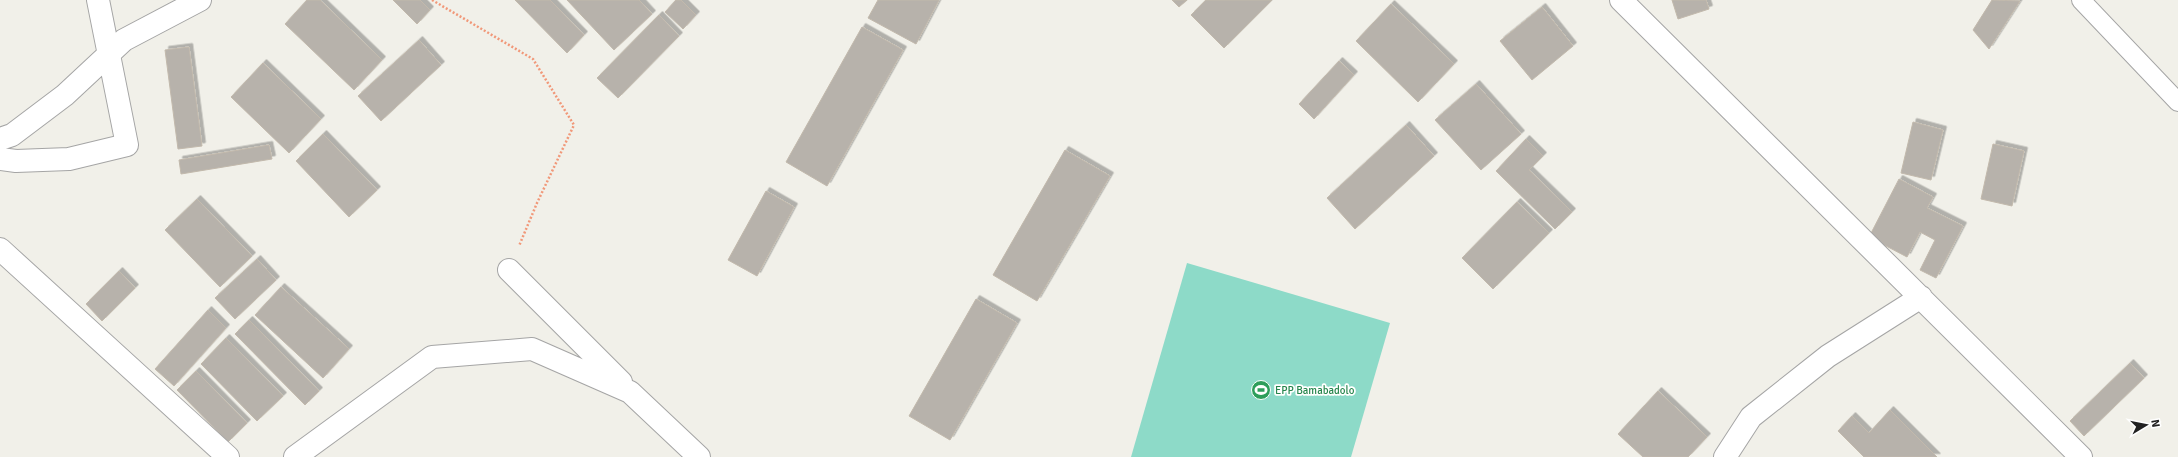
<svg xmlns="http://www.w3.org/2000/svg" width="2178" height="457" font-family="Signika,sans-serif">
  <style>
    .pitch { fill: #8ddac8 }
    .building { fill: #b7b2ab; stroke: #c2b9ac; filter: url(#shadow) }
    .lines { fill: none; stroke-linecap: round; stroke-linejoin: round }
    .lane-casing { stroke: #a5a5a5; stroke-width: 20 }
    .street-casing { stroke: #a5a5a5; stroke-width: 24 }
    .path { stroke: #f19879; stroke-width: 2.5; stroke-dasharray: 2 2; stroke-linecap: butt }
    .lane { stroke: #fff; stroke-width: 18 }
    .street { stroke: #fff; stroke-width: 22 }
    .labels { text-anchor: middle; stroke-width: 3.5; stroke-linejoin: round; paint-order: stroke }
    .leisure-label { font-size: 11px; fill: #27864d; stroke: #fff; text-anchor: start }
  </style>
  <defs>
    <filter id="shadow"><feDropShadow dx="3.5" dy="-3.5" stdDeviation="0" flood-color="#0004"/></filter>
  </defs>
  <rect width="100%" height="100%" fill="#f1f0e9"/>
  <path class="pitch" d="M1187,263L1390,323L1351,457H1131Z"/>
  <path class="building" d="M307,0H320L382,60L354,90L285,24Z
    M393,0H420L430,10L417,24Z
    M515,0H550L584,35L567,53Z
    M567,0H639L652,14L614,50Z
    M676,0H681L696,15L683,29L665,12Z
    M878,0H939L916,44L868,18Z
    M1172,0H1187L1179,7Z
    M1206,0H1272L1224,48L1191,15Z
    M1672,0H1706L1709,9L1678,19Z
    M1992,0L2020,1L1989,49L1973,30Z
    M1391,4L1454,64L1418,102L1356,41Z
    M1542,7L1573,46L1532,80L1500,41Z
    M659,15L679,36L618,98L597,78Z
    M862,27L903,50L827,186L786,162Z
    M419,40L441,65L381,121L358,96Z
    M189,47L202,146L178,149L165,50Z
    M1339,61L1354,75L1314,119L1299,104Z
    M263,63L321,119L289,153L231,97Z
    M1476,84L1521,134L1481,170L1435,120Z
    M1913,122L1943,130L1931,180L1901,173Z
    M1406,125L1434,156L1355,229L1327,198Z
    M323,134L377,190L349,217L296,161Z
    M1526,139L1543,156L1529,170L1572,212L1555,229L1496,171Z
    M1993,144L2024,151L2012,206L1981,199Z
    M269,145L272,159L181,174L179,160Z
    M1065,150L1110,176L1037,301L993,275Z
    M1899,179L1933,197L1927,208L1963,226L1936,278L1920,270L1935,240L1920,232L1907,257L1869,237Z
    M766,191L794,207L757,276L728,260Z
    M197,199L252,256L220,287L165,230Z
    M1517,202L1549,233L1493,289L1462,258Z
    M257,259L276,280L235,319L215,298Z
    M119,271L135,288L102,321L86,304Z
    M281,287L349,349L323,378L255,315Z
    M976,299L1017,323L950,440L909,416Z
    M208,310L226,328L174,386L155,369Z
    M249,320L319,391L305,405L235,334Z
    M226,338L283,396L257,421L201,364Z
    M2130,363L2144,378L2084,436L2070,421Z
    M196,371L247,423L228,442L177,390Z
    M1658,391L1707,437L1688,457H1643L1618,434Z
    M1890,410L1937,457H1864L1838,431L1852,416L1869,433Z"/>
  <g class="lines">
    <g class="lane-casing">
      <path id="lane" d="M2081,0L2178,102"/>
    </g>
    <g class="street-casing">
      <path id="street" d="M1621,0L2081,457
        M0,139L12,135L65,95L124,40L200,0
        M0,159L16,161L69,159L127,145L98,0
        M0,249L228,457
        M509,270L621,382
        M295,457L432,357L532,349L630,392L699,457
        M1725,457L1751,417L1828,356L1921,297"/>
    </g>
    <path class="path" d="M432,0L533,59L574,125L537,203L519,246"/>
    <use href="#lane" class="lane"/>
    <use href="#street" class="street"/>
  </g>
  <defs>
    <g id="stadium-disc" transform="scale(1)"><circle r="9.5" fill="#2e9e5b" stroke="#fff"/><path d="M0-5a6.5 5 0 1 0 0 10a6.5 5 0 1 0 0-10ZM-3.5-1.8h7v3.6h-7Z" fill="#fff"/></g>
  </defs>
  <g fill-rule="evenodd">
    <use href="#stadium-disc" x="1261" y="390"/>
  </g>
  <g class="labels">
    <g class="leisure-label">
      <text x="1275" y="394">EPP Bamabadolo</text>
    </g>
  </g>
  <g transform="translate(2146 425) rotate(80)" stroke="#ffffff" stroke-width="3" paint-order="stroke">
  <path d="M0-3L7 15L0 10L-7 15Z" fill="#212121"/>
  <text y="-6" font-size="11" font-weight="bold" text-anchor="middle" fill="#212121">N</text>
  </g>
</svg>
